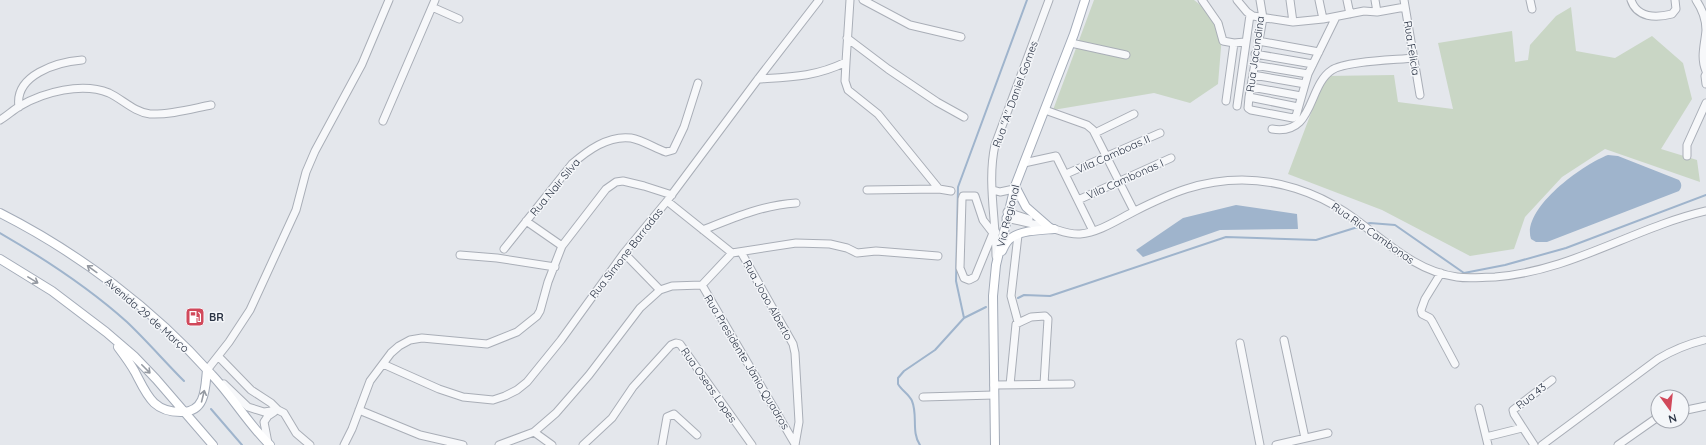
<svg xmlns="http://www.w3.org/2000/svg" width="1706" height="445" font-family="Quicksand,sans-serif">
  <style>
    .green { fill: #c9d6c5 }
    .water { fill: #9fb4cc }
    .lines { fill: none; stroke-linecap: round; stroke-linejoin: round }
    .stream { stroke: #9fb4cc; stroke-width: 2 }
    .minor-casing { stroke: #a9aeb7; stroke-width: 9 }
    .major-casing { stroke: #a3abb8; stroke-width: 10 }
    .minor { stroke: #f7f8fa; stroke-width: 7 }
    .major { stroke: #fff; stroke-width: 8 }
    .oneway { stroke: #959aa2 }
    .labels { text-anchor: middle; stroke-width: 3; stroke-linejoin: round; paint-order: stroke }
    .street-label { font-size: 11px; fill: #2b3445; stroke: #f4f6f9 }
    .poi-label { font-size: 11px; font-weight: bold; fill: #2b3445; stroke: #f4f6f9; text-anchor: start }
  </style>
  <rect width="100%" height="100%" fill="#e4e7ec"/>
  <path class="green" d="M1094,0H1194L1223,23L1218,84L1190,103L1154,93L1053,110Z
    M1571,7L1576,51L1615,58L1652,36L1683,63L1692,99L1661,149L1697,160L1700,182L1605,149L1562,177L1525,217L1514,249L1470,256L1382,210L1288,174L1325,76L1394,75L1398,102L1453,109L1438,43L1512,31L1515,62L1528,60L1530,45L1556,16Z"/>
  <path class="water" d="M1608,155L1618,156L1679,180C1682,184 1682,187 1679,191L1547,242H1536L1531,239C1521,209 1583,164 1608,155Z
    M1236,205L1297,214L1298,229L1220,230L1143,257L1136,250L1183,218Z"/>
  <g class="lines">
    <path class="stream" d="M1366,224L1370,223L1395,225L1464,273L1505,265L1566,248L1706,195
      M0,233C45,259 88,287 127,322C147,341 165,362 184,381
      M1018,298L1024,295L1050,296L1226,237L1316,240L1361,226
      M964,318L956,281L958,187L1027,0
      M211,409L242,445
      M920,445C911,432 918,415 912,401C909,394 902,391 898,384V378L904,371L935,350L964,318L986,307"/>
    <g class="minor-casing">
      <path id="minor" d="M863,0L910,25L961,37
        M1202,0L1218,23L1223,41L1234,43L1245,42
        M1237,0L1247,12L1253,16L1293,22L1323,19L1364,11L1377,12L1405,7
        M1260,0L1263,18L1249,97L1248,108L1251,110L1293,118L1296,116L1308,74L1336,17
        M1290,0L1293,22
        M1319,0L1323,19
        M1347,0L1350,14
        M1375,0L1377,12
        M1404,0L1420,95
        M1530,0L1532,9
        M1631,0C1637,18 1656,18 1672,14L1676,9L1675,0
        M1696,0C1702,9 1706,19 1706,30C1705,44 1700,57 1706,71
        M432,7L459,19
        M847,38L888,69L937,102L964,117
        M1258,41L1319,52
        M1071,43L1126,55
        M1255,54L1313,64
        M846,62L845,81L848,90L878,114L939,189
        M1254,65L1308,74
        M1706,74L1705,76L1706,84
        M1253,75L1305,84
        M758,79C791,77 815,77 846,62L850,0
        M1251,87L1301,96
        M1249,97L1298,107
        M1226,101L1234,43
        M1237,106L1250,15
        M19,107C14,75 57,62 82,60
        M1045,110L1087,125L1093,130L1134,211
        M0,120C7,116 13,110 20,106C44,92 82,82 109,93C122,99 134,112 150,114C170,115 191,109 211,105
        M383,121L435,0
        M1272,129C1315,136 1307,86 1332,70C1345,61 1396,60 1414,58
        M1095,133L1134,114
        M1687,156V145L1706,103
        M1024,163L1056,156L1093,231
        M1066,174L1160,133
        M867,190L939,189L951,191
        M993,190L1000,192L1014,189
        M1078,200L1171,158
        M667,201L732,253
        M1007,212L1029,219
        M1006,218C1020,221 1033,224 1047,227C1057,229 1068,235 1080,234C1100,232 1117,220 1135,211C1171,193 1201,180 1242,180C1278,180 1315,192 1345,212C1381,236 1412,271 1457,277C1470,279 1482,277 1495,277C1572,271 1633,228 1706,211
        M526,221L562,246
        M703,230C733,218 763,205 796,203
        M993,233L983,220L975,196H963L962,199L960,268L964,278L969,280L975,277L993,233L996,232
        M1018,235L1011,296L1018,322
        M504,249L572,164C587,151 608,135 631,138C642,140 655,148 666,152L673,150L684,127L698,83
        M741,252L793,344L795,353L799,422L795,445
        M624,253L660,290
        M460,255L497,258L555,267
        M996,256C996,219 987,181 995,145L1049,0
        M1441,273L1425,299L1421,310L1422,314L1430,318L1432,321L1455,364
        M702,285L732,253L796,243L830,244L847,248L857,253L876,251L938,256
        M1284,340L1305,438
        M1240,343L1260,445
        M218,356L251,390L271,403L278,410
        M383,364L439,389L463,397L493,400L505,396L517,390L527,382L561,340L624,253L667,201L758,79L819,0
        M207,370L229,342L250,310L296,210L306,172L315,151L362,64L389,0
        M224,384L248,407L264,412L278,410L284,413L296,433L310,445
        M994,385L1071,384
        M1010,385L1016,324L1031,317L1045,316L1048,319L1044,384
        M923,397L994,395
        M1479,408L1488,445
        M359,410L420,435L463,445
        M1682,411L1706,406
        M534,432L552,445
        M1486,437L1522,428
        M268,443L264,422L268,416L274,412
        M344,445L352,429L370,381L391,353L399,346L410,340L422,338L487,344L517,332L537,316L540,311L548,282L562,246L606,189L616,182L623,181L644,186L672,195
        M499,445L534,432L556,413L589,375L640,308L660,290L672,286L702,285L795,444
        M583,445L612,418L633,387L671,345L676,343L680,344L752,445
        M662,445L667,417L674,414L697,435
        M1276,445L1328,433
        M1534,445L1514,414L1513,410L1552,380
        M1542,445L1658,359C1673,350 1688,344 1704,340
        M1618,445L1658,417"/>
    </g>
    <g class="major-casing">
      <path id="major" d="M1015,186L1026,207L1050,228
        M0,213C79,253 153,309 212,375C233,397 248,424 270,445
        M1002,251C1004,247 1006,241 1011,238C1022,230 1041,230 1054,229
        M0,259L52,291L106,332L134,356L156,379L213,445
        M118,347C124,355 130,363 135,372C147,395 153,413 183,412C206,411 205,388 207,370
        M995,445L993,296L996,265L1015,186L1074,34L1085,0"/>
    </g>
    <use href="#minor" class="minor"/>
    <use href="#major" class="major"/>
  </g>
  <defs><path id="oneway-shaft" d="M-6 0H5M1.5-3L5.5 0L1.5 3" fill="none" stroke-width="1.6" stroke-linecap="round" stroke-linejoin="round"/></defs>
  <g class="oneway">
    <use href="#oneway-shaft" transform="translate(92 269) rotate(-144)"/>
    <use href="#oneway-shaft" transform="translate(33 280) rotate(31)"/>
    <use href="#oneway-shaft" transform="translate(146 369) rotate(45)"/>
    <use href="#oneway-shaft" transform="translate(203 396) rotate(-76)"/>
  </g>
  <defs>
    <g id="fuel-square" transform="scale(1)"><rect x="-9" y="-9" width="18" height="18" rx="4" fill="#d1495b" stroke="#f4f6f9"/><path d="M-5.5-6h7V0h2V4h1.3V-2.5L3-4.5l.8-.8L6-3V5H2.5V1h-1V6h-7ZM-4.2-4.7v3.2H.2V-4.7Z" fill="#fff"/></g>
  </defs>
  <g fill-rule="evenodd">
    <use href="#fuel-square" x="195" y="317"/>
  </g>
  <g class="labels">
    <g class="street-label">
      <text transform="translate(1412 48) rotate(81)" y="4">Rua Felicia</text>
      <text transform="translate(1255 54) rotate(-82)" y="4">Rua Jacundina</text>
      <text transform="translate(1015 94) rotate(-70)" y="4">Rua "A" Daniel Gomes</text>
      <text transform="translate(1113 154) rotate(-24)" y="4">Vila Camboas II</text>
      <text transform="translate(1125 179) rotate(-24)" y="4">Vila Cambonas I</text>
      <text transform="translate(555 187) rotate(-50)" y="4">Rua Nair Silva</text>
      <text transform="translate(1008 216) rotate(-76)" y="4">Via Regional</text>
      <text transform="translate(1373 233) rotate(35)" y="4">Rua Rio Cambonas</text>
      <text transform="translate(626 253) rotate(-52)" y="4">Rua Simone Barradas</text>
      <text transform="translate(768 300) rotate(61)" y="4">Rua Joao Alberto</text>
      <text transform="translate(147 315) rotate(41)" y="4">Avenida 29 de Março</text>
      <text transform="translate(747 362) rotate(59)" y="4">Rua Presidente Jânio Quadros</text>
      <text transform="translate(709 385) rotate(55)" y="4">Rua Oseas Lopes</text>
      <text transform="translate(1531 396) rotate(-38)" y="4">Rua 43</text>
    </g>
    <g class="poi-label">
      <text x="209" y="321">BR</text>
    </g>
  </g>
  <g transform="translate(1670 409) rotate(165)"><circle r="19" fill="#f4f6f9" stroke="#a4a8b1"/>
  <path d="M0-3L7 15L0 10L-7 15Z" fill="#d1495b"/>
  <text y="-6" font-size="11" font-weight="bold" text-anchor="middle" fill="#2b3445">N</text>
  </g>
</svg>
